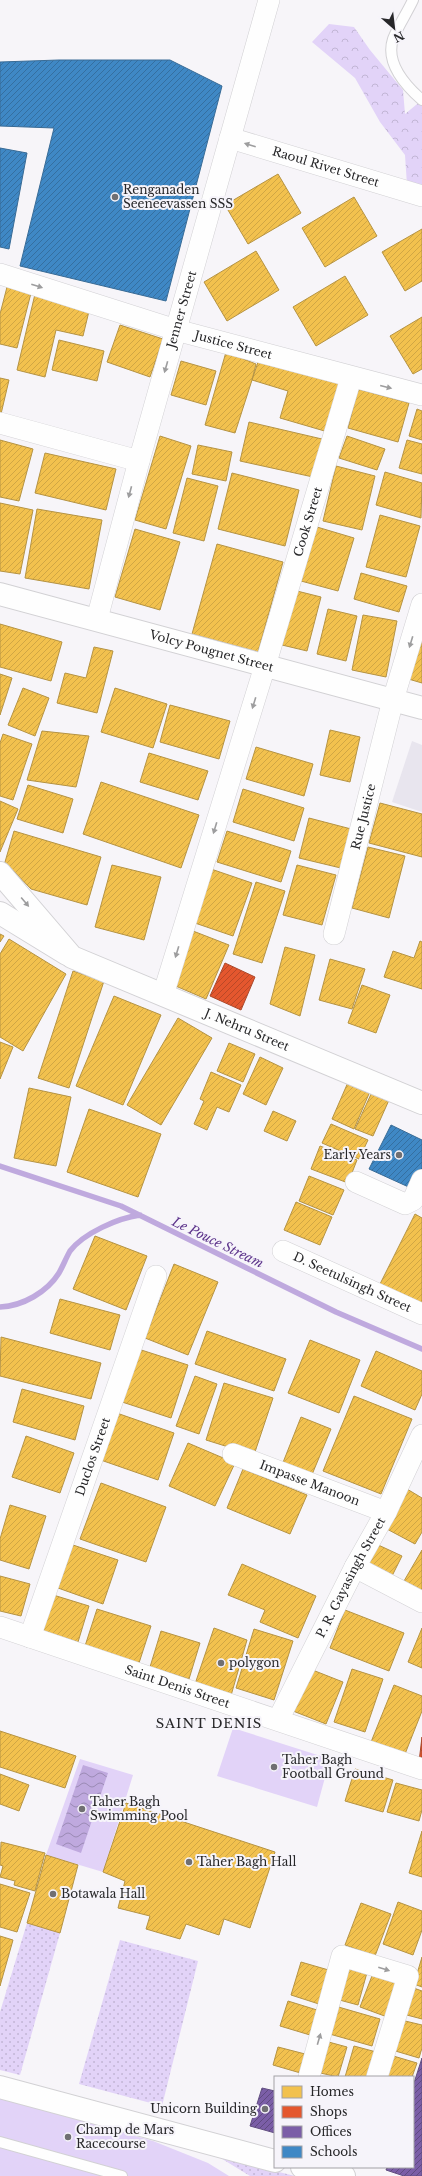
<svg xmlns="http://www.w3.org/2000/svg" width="422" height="2176" font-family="'Libre Baskerville',serif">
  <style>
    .built { fill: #e8e5ee }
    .grass { fill: url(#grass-dots) }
    .forest { fill: url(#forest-crowns) }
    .pitch { fill: #e2d3f8 }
    .water { fill: url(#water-waves) }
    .homes { fill: url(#homes-hatch); stroke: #b59343 }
    .shops { fill: url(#shops-hatch); stroke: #ab492c }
    .offices { fill: url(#offices-hatch); stroke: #624e81 }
    .schools { fill: url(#schools-hatch); stroke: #386b96 }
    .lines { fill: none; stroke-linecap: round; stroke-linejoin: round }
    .stream { stroke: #bfa9de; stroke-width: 5.5 }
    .service-casing { stroke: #d2d1d4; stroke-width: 12 }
    .minor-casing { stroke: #d2d1d4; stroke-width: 22 }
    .tertiary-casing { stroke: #d2d1d4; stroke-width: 24 }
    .secondary-casing { stroke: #d2d1d4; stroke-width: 24 }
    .service { stroke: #fefefe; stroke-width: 10 }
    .minor { stroke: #fefefe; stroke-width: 21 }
    .tertiary { stroke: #fefefe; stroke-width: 22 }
    .secondary { stroke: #fefefe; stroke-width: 22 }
    .oneway { fill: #9d9d9e }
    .poi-dot { fill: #706f72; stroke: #f6f4fa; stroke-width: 1.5 }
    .labels { text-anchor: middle; stroke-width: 4; stroke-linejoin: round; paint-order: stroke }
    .street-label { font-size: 12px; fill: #272729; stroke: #f6f4fa }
    .poi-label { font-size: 12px; fill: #272729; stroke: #f6f4fa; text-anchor: start }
    .water-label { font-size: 13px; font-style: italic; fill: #5d348b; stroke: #f6f4fa }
    .neighbourhood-label { font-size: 13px; letter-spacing: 1px; fill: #272729; stroke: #f6f4fa }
  </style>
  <defs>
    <pattern id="grass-dots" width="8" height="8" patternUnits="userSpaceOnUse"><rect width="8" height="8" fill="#e2d3f8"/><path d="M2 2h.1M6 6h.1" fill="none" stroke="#c2b5d5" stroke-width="1.8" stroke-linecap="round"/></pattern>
    <pattern id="forest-crowns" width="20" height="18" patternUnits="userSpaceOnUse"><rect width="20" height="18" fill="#e2d3f8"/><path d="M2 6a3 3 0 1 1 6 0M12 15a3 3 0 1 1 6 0" fill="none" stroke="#c2b5d5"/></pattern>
    <pattern id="water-waves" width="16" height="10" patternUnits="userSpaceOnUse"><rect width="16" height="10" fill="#bfa9de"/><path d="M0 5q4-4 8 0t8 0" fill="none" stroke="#9b8ab4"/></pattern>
    <pattern id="homes-hatch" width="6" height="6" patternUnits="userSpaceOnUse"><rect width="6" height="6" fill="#f2c14e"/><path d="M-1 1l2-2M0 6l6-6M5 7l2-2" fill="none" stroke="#d0a644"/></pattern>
    <pattern id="shops-hatch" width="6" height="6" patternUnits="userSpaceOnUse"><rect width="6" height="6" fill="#e4572e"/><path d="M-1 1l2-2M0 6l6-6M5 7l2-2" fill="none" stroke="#b94827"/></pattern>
    <pattern id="offices-hatch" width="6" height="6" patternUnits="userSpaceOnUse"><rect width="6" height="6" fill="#7b5ea7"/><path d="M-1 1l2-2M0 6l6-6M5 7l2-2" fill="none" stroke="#5f4a80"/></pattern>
    <pattern id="schools-hatch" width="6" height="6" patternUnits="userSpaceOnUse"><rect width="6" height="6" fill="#3f88c5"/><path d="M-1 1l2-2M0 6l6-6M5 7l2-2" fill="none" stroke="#356fa0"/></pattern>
  </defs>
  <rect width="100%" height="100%" fill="#f7f5f9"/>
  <path class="built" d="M412,741L422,745V812L392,802Z"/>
  <path class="grass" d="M27,1923L60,1933L20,2075L0,2070V2012Z
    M120,1940L198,1961L162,2106L79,2084Z
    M219,2157L295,2176H250Z"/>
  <path class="forest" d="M329,24L354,27L370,50L403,90L405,114L422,100V188L407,185L405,155L380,122L355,78L312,42Z"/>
  <path class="pitch" d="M233,1728L330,1759L317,1807L217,1776Z
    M80,1759L133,1775L103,1872L46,1855Z
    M0,2098L153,2141L208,2163L229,2176H0Z"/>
  <path class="water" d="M83,1765L108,1773L81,1853L56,1844Z"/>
  <path class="homes" d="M278,174L301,213L248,244L225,205Z
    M354,197L377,236L325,267L302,228Z
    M422,229V281L405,291L382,252Z
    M256,251L279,290L227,321L204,282Z
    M345,276L368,315L316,346L293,307Z
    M7,287L31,293L17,348L0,344V314Z
    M35,294L90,307L83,336L56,330L45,377L17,370Z
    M422,317V369L413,374L390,336Z
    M120,325L163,339L150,377L107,362Z
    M59,340L104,351L97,381L52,370Z
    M226,352L256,364L252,380L235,433L205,425Z
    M260,356L343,379L328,432L280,418L288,391L252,380Z
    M181,361L216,371L206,405L171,395Z
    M0,378L9,380L1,414H0Z
    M358,389L409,403L398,442L348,428Z
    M417,409L422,411V440L409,436Z
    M249,422L322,439L313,477L240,461Z
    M160,436L191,446L166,529L135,520Z
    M347,436L385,449L377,470L339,458Z
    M0,440L33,449L19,501L0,497Z
    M407,440L422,444V474L399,468Z
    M198,445L232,452L226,481L192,474Z
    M45,453L116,469L106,510L35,493Z
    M336,466L375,476L362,530L323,521Z
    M385,472L422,483L421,518L376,505Z
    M232,473L299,490L285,546L218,529Z
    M187,478L218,486L204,541L173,533Z
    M0,503L33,510L20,574L0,571Z
    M37,509L102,520L89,589L25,578Z
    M380,515L420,526L406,577L366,567Z
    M317,527L354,538L338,591L301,581Z
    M135,529L180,542L160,610L115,597Z
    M217,544L283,562L258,652L192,634Z
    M361,573L407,586L399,612L354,599Z
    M297,591L321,597L307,651L282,645Z
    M328,609L357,616L346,661L317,654Z
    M363,615L397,621L386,677L352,670Z
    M0,624L62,642L51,681L0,667Z
    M422,624V683L405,678Z
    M94,647L113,651L97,713L57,703L65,673L86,678Z
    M0,674L12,678L0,715Z
    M23,688L49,698L35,736L8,725Z
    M115,688L167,704L153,748L101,732Z
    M170,705L230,721L219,759L160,742Z
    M330,730L360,737L350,782L320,775Z
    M42,731L89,736L76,787L27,780Z
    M3,734L32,744L13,800L0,796V743Z
    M256,747L313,764L304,796L246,779Z
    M149,753L208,771L198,800L140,782Z
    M101,782L199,815L181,868L83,834Z
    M28,785L73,799L63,833L17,819Z
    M243,789L304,808L294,841L233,822Z
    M0,801L18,809L0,852Z
    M380,803L422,814V857L369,843Z
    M309,818L355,830L345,869L299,858Z
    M14,831L101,857L87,905L31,889L5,862Z
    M227,831L291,851L281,882L217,862Z
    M368,847L405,856L389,918L352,908Z
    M112,865L161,877L144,940L95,927Z
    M297,865L336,875L322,925L283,915Z
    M211,869L252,883L233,936L192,922Z
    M256,882L285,891L262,963L233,954Z
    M193,931L229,945L206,999L171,984Z
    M0,934L4,936L0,942Z
    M9,939L66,974L23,1051L0,1037V954Z
    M420,941L422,942V989L384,977L393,951L414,958Z
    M285,947L315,955L300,1016L270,1004Z
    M330,959L365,969L352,1009L319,1000Z
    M73,971L104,981L69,1088L38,1078Z
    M362,985L390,995L376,1033L348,1023Z
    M114,996L161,1015L123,1105L76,1086Z
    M178,1018L212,1038L161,1125L127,1105Z
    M0,1042L13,1047L0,1079Z
    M229,1043L255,1054L243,1082L217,1071Z
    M260,1057L283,1068L266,1105L243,1094Z
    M211,1072L241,1085L229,1112L217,1107L207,1130L194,1124L204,1101L200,1099Z
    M349,1080L371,1089L354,1129L332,1119Z
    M29,1088L71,1097L56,1166L14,1158Z
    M372,1092L389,1100L373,1136L355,1129Z
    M89,1109L161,1134L138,1197L67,1172Z
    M273,1111L296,1121L287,1141L264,1131Z
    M331,1124L368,1140L359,1159L322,1143Z
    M320,1146L357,1160L348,1183L311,1169Z
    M309,1176L344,1190L333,1215L299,1201Z
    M296,1202L332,1217L320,1245L284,1230Z
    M415,1214L422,1218V1304L380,1284Z
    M95,1236L147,1256L126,1310L73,1289Z
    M174,1264L218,1282L188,1355L145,1338Z
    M60,1299L120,1315L110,1350L50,1333Z
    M207,1331L286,1359L274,1391L195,1364Z
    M1,1337L101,1363L91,1399L0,1376Z
    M310,1340L360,1360L339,1413L288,1393Z
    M132,1347L188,1365L171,1418L116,1400Z
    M376,1351L422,1371V1394L415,1410L361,1386Z
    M195,1376L217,1384L199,1434L176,1426Z
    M224,1383L273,1398L254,1455L206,1440Z
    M22,1389L84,1406L75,1440L13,1422Z
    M354,1396L412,1419L381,1494L323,1471Z
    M111,1411L174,1433L158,1480L95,1458Z
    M301,1417L331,1429L311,1477L282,1465Z
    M26,1436L74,1453L60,1493L12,1477Z
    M188,1443L235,1463L215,1506L169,1486Z
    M243,1469L307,1495L290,1534L227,1508Z
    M101,1483L166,1507L146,1562L80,1539Z
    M407,1489L422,1498V1532L415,1544L385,1528Z
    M10,1505L46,1516L29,1569L0,1560V1539Z
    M374,1543L402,1556L392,1576L365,1563Z
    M73,1545L118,1560L103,1604L58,1588Z
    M422,1550V1591L404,1581Z
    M242,1564L316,1596L298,1638L260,1622L265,1610L228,1595Z
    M0,1576L30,1584L21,1616L0,1611Z
    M50,1594L89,1606L78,1642L38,1630Z
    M97,1609L151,1626L139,1663L85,1646Z
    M345,1610L404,1633L389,1671L330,1648Z
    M214,1628L247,1640L230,1699L194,1687Z
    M422,1628V1668L408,1662Z
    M254,1629L293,1641L274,1700L236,1688Z
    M161,1631L200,1643L189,1679L150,1667Z
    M310,1669L343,1682L326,1724L293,1711Z
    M352,1669L383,1679L365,1732L334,1722Z
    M394,1685L422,1696V1711L405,1754L371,1742Z
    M0,1731L76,1756L65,1788L0,1767Z
    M355,1769L393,1780L383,1812L345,1801Z
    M0,1774L29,1785L19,1811L0,1804Z
    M396,1783L422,1790V1810L419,1821L387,1812Z
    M126,1803L275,1852L250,1928L224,1919L219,1935L186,1924L180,1939L146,1929L150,1916L118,1908L125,1881L103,1872Z
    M422,1831V1877L409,1873Z
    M1,1842L45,1853L35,1891L14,1885L15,1881L0,1877L3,1866L0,1865Z
    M46,1855L78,1865L60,1933L27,1923Z
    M0,1884L30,1893L17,1932L0,1927Z
    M398,1902L422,1911V1930L413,1955L383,1944Z
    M361,1903L391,1914L375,1956L345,1945Z
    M0,1936L13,1940L0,1986Z
    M422,1957V1987L414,1984Z
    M301,1962L332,1971L322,2005L291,1995Z
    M344,1962L368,1969L358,2005L332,1998Z
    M375,1968L403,1977L390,2018L360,2007Z
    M411,1987L422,1991V2019L403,2014Z
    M288,2001L317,2010L310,2035L280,2026Z
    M335,2006L380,2019L372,2046L326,2033Z
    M401,2020L422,2025V2048L419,2058L392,2050Z
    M325,2041L347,2047L338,2077L316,2072Z
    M354,2046L380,2053L372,2077H345Z
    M278,2047L309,2055L304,2074L273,2065Z
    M390,2055L417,2063L412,2077H384Z"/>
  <path class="shops" d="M225,963L255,977L241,1010L210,996Z
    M422,1737V1763L419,1762Z"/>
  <path class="offices" d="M422,2058V2176H404L386,2170L387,2167H413V2086Z
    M262,2088L275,2091V2133L250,2126Z"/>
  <path class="schools" d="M59,60H170L222,86L166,301L20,266L54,128L0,126V62Z
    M0,148L27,153L9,249L0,247Z
    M391,1125L422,1140V1170L413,1189L369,1169Z"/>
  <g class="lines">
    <path class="stream" d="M0,1166L121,1206L336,1312L422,1349
      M0,1307C23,1306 47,1292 59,1273C63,1266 66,1258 70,1251C84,1233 118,1218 140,1215"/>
    <g class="service-casing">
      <path id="service" d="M413,0C407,13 398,26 393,39C385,63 406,86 422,100
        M0,2142L122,2176"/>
    </g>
    <g class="minor-casing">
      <g id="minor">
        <path id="s1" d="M230,138L422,196"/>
        <path id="s2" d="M0,274L176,330L422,395"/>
        <path d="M0,423L139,461"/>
        <path id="s3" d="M97,619L139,461L269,0"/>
        <path id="s4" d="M334,934L393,700L422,604"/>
        <path id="s5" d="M163,995L265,666L351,378"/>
        <path d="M356,1182L405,1204L413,1200L422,1180"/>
        <path id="s6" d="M283,1251L422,1314"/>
        <path id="s7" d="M233,1454L386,1512"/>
        <path d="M355,1567L422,1602"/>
        <path id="s8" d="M0,1627L422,1769"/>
        <path id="s9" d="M30,1637L156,1276"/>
        <path id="s10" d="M278,1720L355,1567L386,1512L422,1435"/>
        <path d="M309,2077L342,1956L408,1976L377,2077"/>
      </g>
    </g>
    <g class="tertiary-casing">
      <path id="tertiary" d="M0,913L67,954"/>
    </g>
    <g class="secondary-casing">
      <g id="secondary">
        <path id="s11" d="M0,594L422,708"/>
        <path id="s12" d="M0,873L72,957L422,1103"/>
        <path d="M0,2087L275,2161"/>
        <path d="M302,2167L344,2176"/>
      </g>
    </g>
    <use href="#service" class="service"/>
    <use href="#minor" class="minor"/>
    <use href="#tertiary" class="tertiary"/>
    <use href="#secondary" class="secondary"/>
  </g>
  <defs><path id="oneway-solid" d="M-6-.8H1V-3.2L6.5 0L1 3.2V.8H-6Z"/></defs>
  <g class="oneway">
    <use href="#oneway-solid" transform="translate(250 145) rotate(-163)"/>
    <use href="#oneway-solid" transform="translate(37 286) rotate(18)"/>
    <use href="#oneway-solid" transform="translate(166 367) rotate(106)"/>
    <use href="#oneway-solid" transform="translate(386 387) rotate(14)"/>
    <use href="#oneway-solid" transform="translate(130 492) rotate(105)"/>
    <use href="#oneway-solid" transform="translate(411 642) rotate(107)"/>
    <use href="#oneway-solid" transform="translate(254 703) rotate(107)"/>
    <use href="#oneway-solid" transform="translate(215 828) rotate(107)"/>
    <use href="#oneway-solid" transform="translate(25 902) rotate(50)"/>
    <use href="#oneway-solid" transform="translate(177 952) rotate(107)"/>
    <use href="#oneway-solid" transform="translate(384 1969) rotate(17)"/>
    <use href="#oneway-solid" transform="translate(319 2039) rotate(-74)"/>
  </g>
  <g class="poi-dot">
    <circle cx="115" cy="197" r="4"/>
    <circle cx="399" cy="1155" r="4"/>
    <circle cx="221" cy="1663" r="4"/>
    <circle cx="274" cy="1767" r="4"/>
    <circle cx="82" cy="1809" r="4"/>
    <circle cx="189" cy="1862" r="4"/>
    <circle cx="53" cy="1894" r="4"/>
    <circle cx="265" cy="2109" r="4"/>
    <circle cx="68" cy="2137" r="4"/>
  </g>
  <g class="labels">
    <g class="street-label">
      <text dy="4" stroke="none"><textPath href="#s1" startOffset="100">Raoul Rivet Street</textPath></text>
      <text dy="4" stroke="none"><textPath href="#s3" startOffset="321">Jenner Street</textPath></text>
      <text dy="4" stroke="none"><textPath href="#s2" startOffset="244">Justice Street</textPath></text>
      <text dy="4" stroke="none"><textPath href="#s5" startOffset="495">Cook Street</textPath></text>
      <text dy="4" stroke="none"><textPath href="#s11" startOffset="219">Volcy Pougnet Street</textPath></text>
      <text dy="4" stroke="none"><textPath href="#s4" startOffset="121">Rue Justice</textPath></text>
      <text dy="4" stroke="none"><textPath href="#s12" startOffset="300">J. Nehru Street</textPath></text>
      <text dy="4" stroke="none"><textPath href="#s6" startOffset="76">D. Seetulsingh Street</textPath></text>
      <text dy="4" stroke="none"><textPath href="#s9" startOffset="191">Duclos Street</textPath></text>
      <text dy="4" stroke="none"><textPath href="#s7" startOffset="82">Impasse Manoon</textPath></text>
      <text dy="4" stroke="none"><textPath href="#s10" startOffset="160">P. R. Gayasingh Street</textPath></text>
      <text dy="4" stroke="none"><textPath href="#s8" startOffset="187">Saint Denis Street</textPath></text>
    </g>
    <g class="poi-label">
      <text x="123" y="194">Renganaden<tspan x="123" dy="14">Seeneevassen SSS</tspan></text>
      <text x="391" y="1159" text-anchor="end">Early Years</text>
      <text x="229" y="1667">polygon</text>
      <text x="282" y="1764">Taher Bagh<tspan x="282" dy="14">Football Ground</tspan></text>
      <text x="90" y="1806">Taher Bagh<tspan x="90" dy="14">Swimming Pool</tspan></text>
      <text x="197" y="1866">Taher Bagh Hall</text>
      <text x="61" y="1898">Botawala Hall</text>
      <text x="257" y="2113" text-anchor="end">Unicorn Building</text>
      <text x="76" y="2134">Champ de Mars<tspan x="76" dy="14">Racecourse</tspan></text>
    </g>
    <g class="water-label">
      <text transform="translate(218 1242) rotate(26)" y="5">Le Pouce Stream</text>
    </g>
    <g class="neighbourhood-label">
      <text x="209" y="1728">SAINT DENIS</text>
    </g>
  </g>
  <rect x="274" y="2076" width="140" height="92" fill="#f6f4fa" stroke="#a3a2a6"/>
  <rect x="282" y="2086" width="20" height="12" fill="#f2c14e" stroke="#a3a2a6"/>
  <text x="310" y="2096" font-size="12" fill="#272729">Homes</text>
  <rect x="282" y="2106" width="20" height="12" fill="#e4572e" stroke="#a3a2a6"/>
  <text x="310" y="2116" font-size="12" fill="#272729">Shops</text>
  <rect x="282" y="2126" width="20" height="12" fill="#7b5ea7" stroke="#a3a2a6"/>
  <text x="310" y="2136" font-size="12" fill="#272729">Offices</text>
  <rect x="282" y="2146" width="20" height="12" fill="#3f88c5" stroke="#a3a2a6"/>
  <text x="310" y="2156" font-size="12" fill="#272729">Schools</text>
  <g transform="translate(394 28) rotate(152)" stroke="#f6f4fa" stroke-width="3" paint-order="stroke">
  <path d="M0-3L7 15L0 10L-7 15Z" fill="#272729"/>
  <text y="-6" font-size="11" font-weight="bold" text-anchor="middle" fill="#272729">N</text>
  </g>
</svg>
